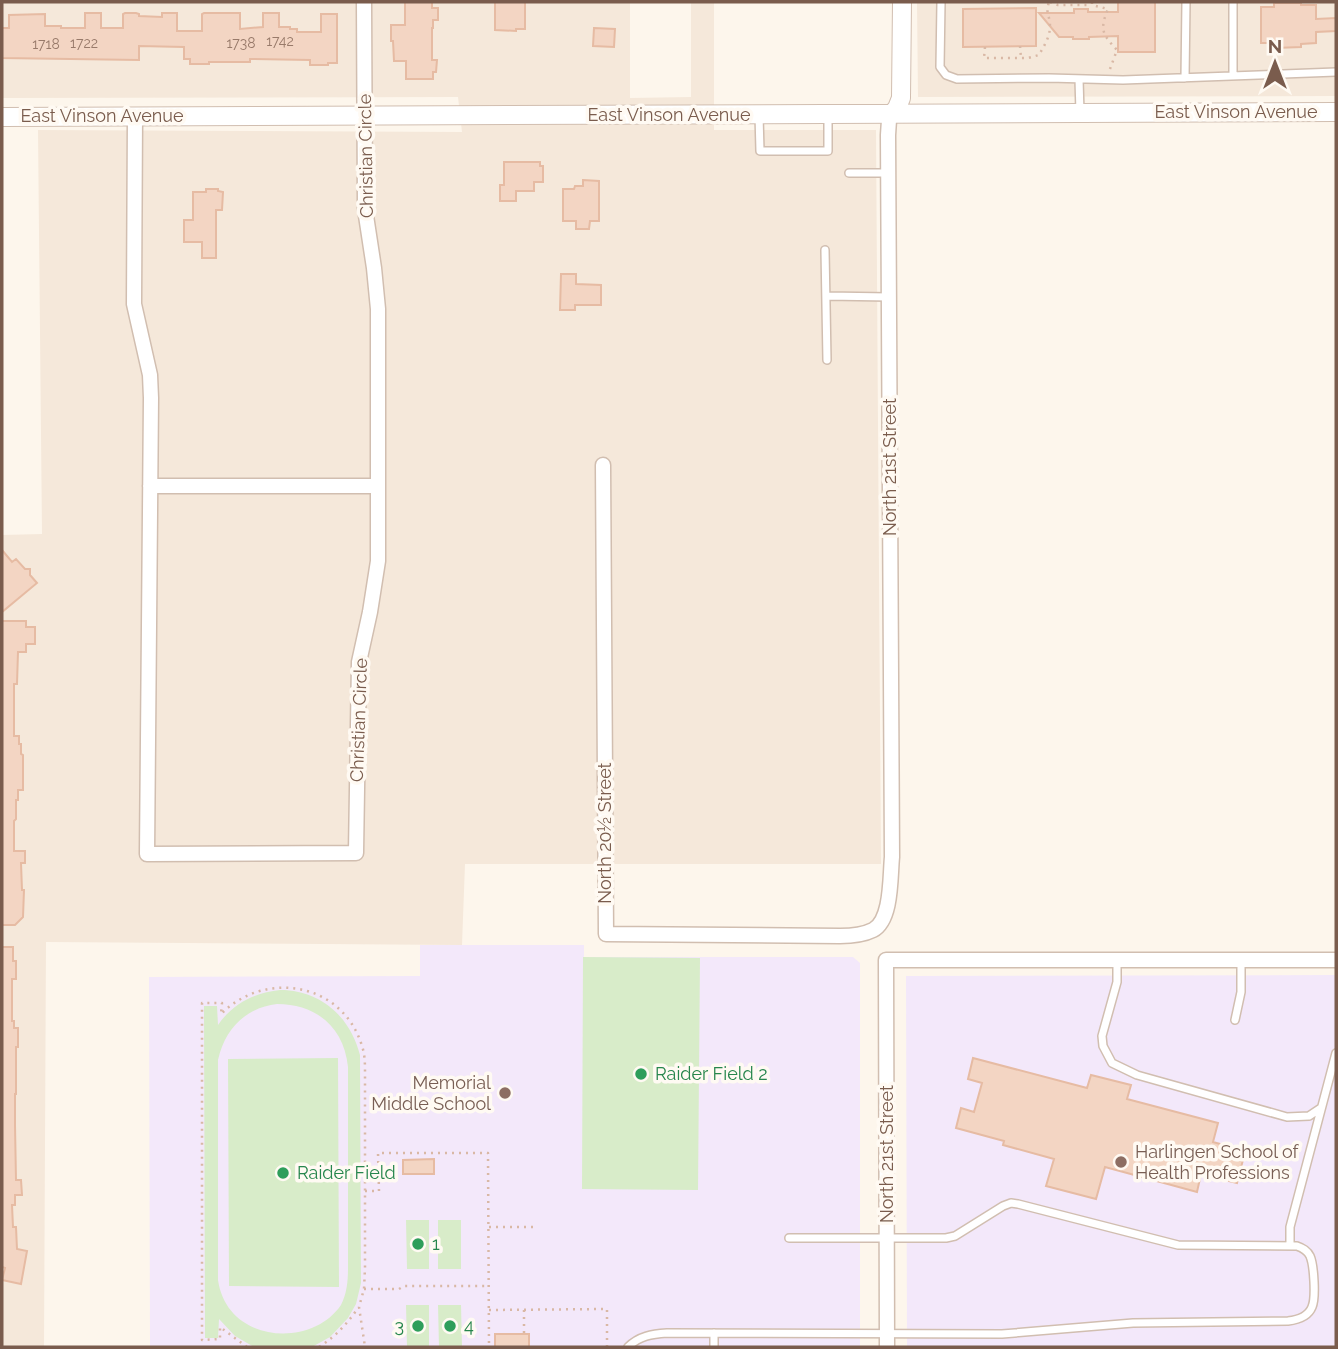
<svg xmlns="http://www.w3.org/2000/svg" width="1338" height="1349" font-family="Raleway,sans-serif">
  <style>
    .residential { fill: #f5e8da }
    .education { fill: #f3e8fa }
    .green { fill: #d8ecc9; fill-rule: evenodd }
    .building { fill: #f3d5c3; stroke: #e6bba3; stroke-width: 2 }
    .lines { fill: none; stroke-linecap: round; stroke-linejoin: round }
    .service-casing { stroke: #d1beb0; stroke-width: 10 }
    .minor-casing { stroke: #d1beb0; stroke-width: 17 }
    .tertiary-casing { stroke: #d1beb0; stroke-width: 20 }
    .path { stroke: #d9b8a5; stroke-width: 2.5; stroke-dasharray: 2 5; stroke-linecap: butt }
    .service { stroke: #fff; stroke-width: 7 }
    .minor { stroke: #fff; stroke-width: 14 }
    .tertiary { stroke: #fff; stroke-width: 18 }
    .leisure-dot { fill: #2e9e5b; stroke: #fffaf3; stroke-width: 2.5 }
    .education-dot { fill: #8d6e63; stroke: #fffaf3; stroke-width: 2.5 }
    .labels { text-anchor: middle; stroke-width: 7; stroke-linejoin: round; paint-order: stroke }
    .number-label { font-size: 14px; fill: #987a6a }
    .street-label { font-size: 18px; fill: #7a5c4d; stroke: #fffaf3 }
    .leisure-label { font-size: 18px; fill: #27864d; stroke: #fffaf3; text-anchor: start }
    .education-label { font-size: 18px; fill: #785e54; stroke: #fffaf3; text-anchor: end }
  </style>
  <rect width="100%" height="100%" fill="#fdf6ec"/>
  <path class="residential" d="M2,2H630V98L691,97V2H714V130H876L881,864H465L462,945L46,942L44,1347H2V535L42,534L38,130L462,132L458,97L2,98Z
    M917,2H1336V96L918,97Z"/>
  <path class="education" d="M420,945H584V957H853L860,963V1347H150L149,977L420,976Z
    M1336,975V1347H907L906,976Z"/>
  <path class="green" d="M583,957L700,958L698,1190L582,1189Z
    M280,990C320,990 350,1016 360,1055L361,1283L356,1304L348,1318L330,1337L312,1347H254L235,1336L219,1319L218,1338H205L204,1006H217L218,1025C233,1003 254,993 280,990ZM277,1004C316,1004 344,1027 348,1067V1268C348,1281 347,1293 341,1305C311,1349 227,1343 218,1280V1060C225,1029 245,1008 277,1004Z
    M338,1058L339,1287L229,1286L228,1059Z
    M406,1220H429V1269H407Z
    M438,1220H461V1269H438Z
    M406,1305H429V1347H407Z
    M438,1305H461L462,1347H439Z"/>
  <path class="building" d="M405,2H432V8H438V20H433V28H432V60H437L436,72H433V79H406V61H394L393,41H391V25H405Z
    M495,2H525V29H516V31L495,30Z
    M1118,2H1155V52H1118V36L1089,37V39H1073V37H1059L1039,13H1074V9H1088V12H1118Z
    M1274,3H1301V5H1316V19L1336,18V31L1316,32V43L1301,44V47L1275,48V43H1261V7H1274Z
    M1036,8V46L963,47V9Z
    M85,13H101V28H123V14L125,13H136L139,14V16L162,17V13H177V31H202V14L204,13H240V29L263,27V13H279V27H290V29H297V32H321V14H337V63H328V65H310V60L250,59V62H209V64H190V59H184V47L139,46V60L2,58V28H9V15L45,14V26H61V28H85Z
    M594,28L615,29L614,47L593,46Z
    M504,162H540V166H543V182H534V191H516V201H500V185H504Z
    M583,180L599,181V221H590L589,229H576V221H563V189H574L575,186H583Z
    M206,189H218V191L223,192L222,210H216V258H202V242H184V220H193V192H206Z
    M561,274H576V284L601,285V305H575V310H560Z
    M2,550L12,562L16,559L25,569H30V575L37,583L2,612Z
    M2,621H26V627H35V644H26V652H18L17,684H14V736H19V744H21V754L23,755V790H18V800H16V819L14,821V851H25V863H21L22,890H24L23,917L15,925H2Z
    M2,947H13V961H16V979H12V1021H14V1028H18V1047H16V1094H15V1125L16,1180H21L22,1195H15V1205H12L13,1227H16L17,1249L27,1251L21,1284L2,1280L5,1268L2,1267Z
    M973,1058L1087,1088L1091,1075L1131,1085L1127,1099L1218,1123L1213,1142L1238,1149L1237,1154L1244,1156L1237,1183L1201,1174L1197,1192L1105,1167L1096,1199L1046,1186L1054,1159L1003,1145L1004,1141L956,1128L961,1108L974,1112L982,1083L968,1079Z
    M434,1159V1174H403V1160Z
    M495,1334H529V1347H495Z"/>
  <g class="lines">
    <g class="service-casing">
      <path id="service" d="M941,2L940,67L946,75L957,79L1049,78L1123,80L1336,72
        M1233,2V76
        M1185,78L1186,2
        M1079,79L1080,113
        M759,115L760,151H828V114
        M849,173H889
        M825,250L827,360
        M827,296L889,297
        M1117,960V982L1102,1036L1103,1046L1112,1063L1137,1075L1287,1117L1309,1116L1321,1108
        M1235,1020L1241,992V960
        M1290,1245V1227L1336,1053
        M714,1333V1347
        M628,1347C639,1336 652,1334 667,1333L1002,1334L1133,1323L1288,1321C1297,1320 1308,1317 1312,1307C1316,1298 1314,1265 1310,1256C1307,1250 1303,1248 1297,1246L1178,1245L1018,1204L1011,1203L1003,1206L955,1236L946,1238H789"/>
    </g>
    <g class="minor-casing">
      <path id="minor" d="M135,116L134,304L150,375L151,398L147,854L356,853L359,662L370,612L378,561V309L374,268L365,209L364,2
        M603,465L606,934L840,936C851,936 863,935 873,930C892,920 890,877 892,857L888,135L889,120L892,114
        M150,486H378
        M887,1347L886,960H1336"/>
    </g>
    <g class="tertiary-casing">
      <path id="tertiary" d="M892,114L897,108L901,98L902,2
        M2,117L1336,112"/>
    </g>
    <path class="path" d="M1050,2L1058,5H1091
      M1092,2V5L1108,9C1099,30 1103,35 1117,50L1110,69
      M1020,46L1021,58
      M985,47L984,58H1028L1039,55C1044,46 1050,37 1050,26C1050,15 1045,14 1049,2
      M365,1191H379L378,1153H488L489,1347
      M489,1227H533
      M364,1289H399L404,1286H489
      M489,1310L607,1309V1347
      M524,1310V1334
      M247,1347L220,1327V1339L202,1340V1003H222L221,1014C266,969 343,983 362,1046C365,1055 365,1064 365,1073V1268L364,1289L359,1307L365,1347
      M319,1347C336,1336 347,1324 358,1308"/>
    <use href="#service" class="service"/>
    <use href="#minor" class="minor"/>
    <use href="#tertiary" class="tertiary"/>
  </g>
  <g class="leisure-dot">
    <circle cx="641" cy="1074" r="7"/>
    <circle cx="283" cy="1173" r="7"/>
    <circle cx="418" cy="1244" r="7"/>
    <circle cx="418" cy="1326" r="7"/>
    <circle cx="450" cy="1326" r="7"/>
  </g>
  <g class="education-dot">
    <circle cx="505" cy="1093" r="7"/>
    <circle cx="1121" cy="1162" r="7"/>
  </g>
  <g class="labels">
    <g class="number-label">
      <text x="280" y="46">1742</text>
      <text x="84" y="48">1722</text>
      <text x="241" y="48">1738</text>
      <text x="46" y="49">1718</text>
    </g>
    <g class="street-label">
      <text x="1236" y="118">East Vinson Avenue</text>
      <text x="669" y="121">East Vinson Avenue</text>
      <text x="102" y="122">East Vinson Avenue</text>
      <text transform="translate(366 156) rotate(-91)" y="6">Christian Circle</text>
      <text transform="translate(890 467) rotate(-90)" y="6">North 21st Street</text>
      <text transform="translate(359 720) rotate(-88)" y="6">Christian Circle</text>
      <text transform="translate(605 833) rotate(-90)" y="6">North 20½ Street</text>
      <text transform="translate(887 1154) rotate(-90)" y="6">North 21st Street</text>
    </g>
    <g class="leisure-label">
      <text x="655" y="1080">Raider Field 2</text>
      <text x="297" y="1179">Raider Field</text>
      <text x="432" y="1250">1</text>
      <text x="404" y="1332" text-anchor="end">3</text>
      <text x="464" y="1332">4</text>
    </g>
    <g class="education-label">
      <text x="491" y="1089">Memorial<tspan x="491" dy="21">Middle School</tspan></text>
      <text x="1135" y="1158" text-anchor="start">Harlingen School of<tspan x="1135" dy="21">Health Professions</tspan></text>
    </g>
  </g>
  <rect width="1338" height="1349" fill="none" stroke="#7a5c4d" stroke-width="7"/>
  <g transform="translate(1275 63)" stroke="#fffaf3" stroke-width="5" paint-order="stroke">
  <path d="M0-5L12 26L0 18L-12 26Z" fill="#7a5c4d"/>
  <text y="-10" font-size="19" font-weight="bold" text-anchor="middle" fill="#7a5c4d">N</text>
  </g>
</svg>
